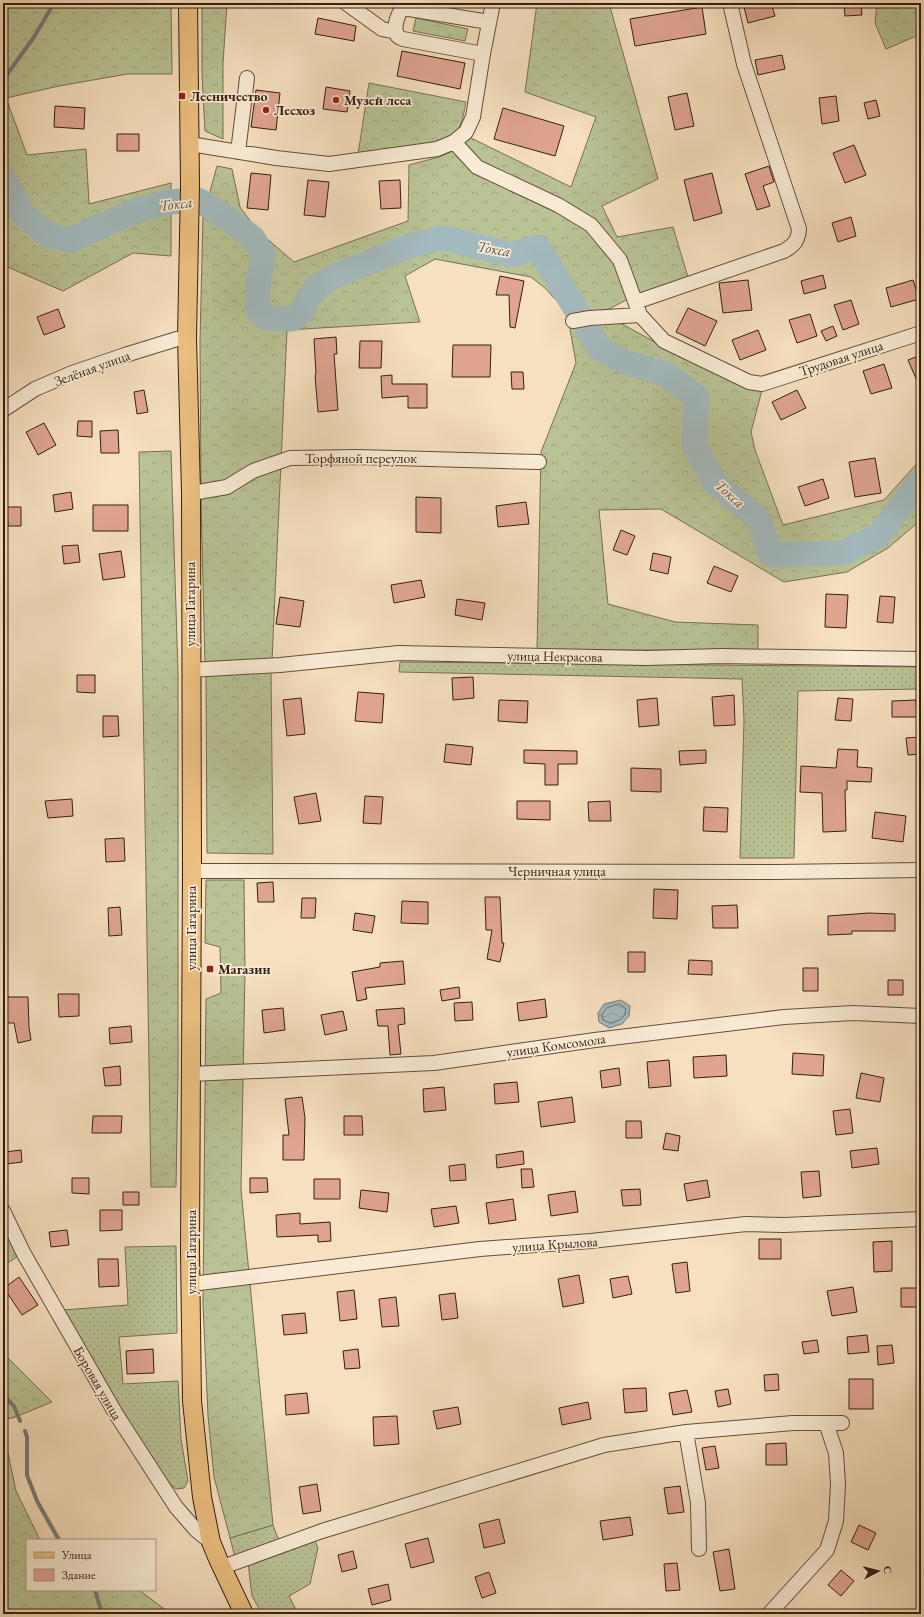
<svg xmlns="http://www.w3.org/2000/svg" width="924" height="1617" font-family="'EB Garamond',serif">
  <style>
    .grass { fill: url(#grass-dots); stroke: #767052 }
    .forest { fill: url(#forest-crowns); stroke: #767052 }
    .park { fill: url(#park-tufts); stroke: #767052 }
    .water { fill: url(#water-waves); stroke: #777c78 }
    .lines { fill: none; stroke-linecap: round; stroke-linejoin: round }
    .shore { stroke: #6c6c66; stroke-width: 1 }
    .stream { stroke: #777c78; stroke-width: 4 }
    .river { stroke: #a3babe; stroke-width: 25 }
    .building { fill: #e0a591; stroke: #341e0f }
    .minor-casing { stroke: #644e3b; stroke-width: 16 }
    .major-casing { stroke: #341e0f; stroke-width: 20 }
    .minor { stroke: #f9ebd5; stroke-width: 14 }
    .major { stroke: #ebc080; stroke-width: 18 }
    .poi-dot { fill: #8f2418; stroke: #f9ebd5; stroke-width: 1.5 }
    .labels { text-anchor: middle; stroke-width: 3.5; stroke-linejoin: round; paint-order: stroke }
    .poi-label { font-size: 14px; font-weight: bold; fill: #341e0f; stroke: #f9ebd5; text-anchor: start }
    .street-label { font-size: 14px; fill: #341e0f; stroke: #f9ebd5 }
    .water-label { font-size: 15px; font-style: italic; fill: #554d44; stroke: #f9ebd5 }
  </style>
  <defs>
    <pattern id="grass-dots" width="8" height="8" patternUnits="userSpaceOnUse"><rect width="8" height="8" fill="#b9c395"/><path d="M2 2h.1M6 6h.1" fill="none" stroke="#a0a77f" stroke-width="1.8" stroke-linecap="round"/></pattern>
    <pattern id="forest-crowns" width="20" height="18" patternUnits="userSpaceOnUse"><rect width="20" height="18" fill="#b9c395"/><path d="M2 6a3 3 0 1 1 6 0M12 15a3 3 0 1 1 6 0" fill="none" stroke="#a0a77f"/></pattern>
    <pattern id="park-tufts" width="24" height="20" patternUnits="userSpaceOnUse"><rect width="24" height="20" fill="#b9c395"/><path d="M3 7l-1-3M5 7V3M7 7l1-3M15 17l-1-3M17 17v-4M19 17l1-3" fill="none" stroke="#a0a77f"/></pattern>
    <pattern id="water-waves" width="16" height="10" patternUnits="userSpaceOnUse"><rect width="16" height="10" fill="#a3babe"/><path d="M0 5q4-4 8 0t8 0" fill="none" stroke="#8d9fa2"/></pattern>
  </defs>
  <rect width="100%" height="100%" fill="#f6e0bf"/>
  <filter id="stains"><feTurbulence type="fractalNoise" baseFrequency=".005" numOctaves="4"/><feColorMatrix values="0 0 0 0 .2 0 0 0 0 .09 0 0 0 0 .02 0 0 0 .5 -.17"/></filter>
  <radialGradient id="worn" r=".72"><stop offset=".6" stop-color="#630" stop-opacity="0"/><stop offset="1" stop-color="#630" stop-opacity=".3"/></radialGradient>
  <path class="grass" d="M400,662L921,667V689L798,691L794,858H740L744,720L742,679L399,672Z
    M176,1246L177,1333L119,1337L123,1384L178,1381L181,1439L188,1481L184,1488L176,1489L165,1480L121,1413L63,1310L128,1305L125,1247Z
    M273,1525L281,1546L313,1536L318,1548L310,1584L289,1596L298,1614H262L252,1596L247,1554L235,1557L230,1538Z"/>
  <path class="forest" d="M3,3H171L172,74H127L59,86L6,98L27,155L86,149L89,204L171,183V256L133,253L63,291L3,265Z
    M202,3H227L223,63V139L205,131L202,75Z
    M537,3H609L658,179L602,206L617,237L673,227L688,277L630,298L609,309L617,321L660,345L762,390L751,432L755,450L783,525L884,500L921,459V524H916L888,548L847,572L784,582L661,509L599,510L608,604L675,622L758,625V650H537L541,452L576,363L567,312L545,288L531,277L435,259L405,276L420,322L287,330L272,661L205,665L201,499L200,341L203,217L217,166L232,169L240,207L257,230L294,262L408,221L409,165L439,157L458,149L471,138L571,187L596,117L525,92Z
    M877,3H921V34L886,49L875,23Z
    M369,83L466,102C464,111 463,122 458,129C441,149 383,151 358,154Z
    M171,451L178,672V1072L176,1187H151L139,452Z
    M271,671L273,854L207,853L206,675Z
    M206,880H244L245,973L241,1189L273,1525L230,1538L214,1477L208,1416L203,1304L206,999L221,993L220,947L205,943Z
    M3,1226L18,1256L3,1266Z
    M3,1353L52,1402L13,1418L3,1419Z
    M3,1439H5L16,1491L40,1540H27V1590H139L171,1614H3Z"/>
  <path class="park" d="M416,18L468,29L465,41L413,31Z"/>
  <path class="water" d="M621,1000L630,1006L629,1016L622,1024L609,1028L599,1022L598,1013L604,1004Z"/>
  <g class="lines">
    <path class="shore" d="M619,1004L626,1009C625,1019 619,1021 610,1023L603,1020L602,1014L607,1008Z"/>
    <path class="stream" d="M3,80L34,37L54,3
      M3,1395L14,1406L20,1421
      M25,1431L27,1437V1475L37,1501L59,1540
      M95,1590L102,1614"/>
    <path class="river" d="M3,176L22,213L49,236L70,240L137,210L169,202L198,200L217,211L253,238L263,256L258,284L257,310L266,318L293,319L302,312L308,298L318,286L337,275L412,245L444,238L511,255L538,247L600,349L627,363L666,374L697,398L694,444L716,484L758,518L771,555L842,553L878,536L921,480"/>
  </g>
  <path class="building" d="M743,3H771L775,16L748,23Z
    M844,3H861L862,15L845,16Z
    M702,7L706,34L635,46L630,19Z
    M318,18L356,26L354,41L315,34Z
    M402,51L465,63L460,89L397,76Z
    M782,55L785,69L758,75L755,60Z
    M326,87L350,91L347,112L323,109Z
    M256,90L280,93L276,130L251,127Z
    M687,93L694,126L675,130L668,97Z
    M836,96L839,121L822,124L819,98Z
    M876,100L880,116L868,119L864,103Z
    M55,106L85,108L84,129L54,127Z
    M503,108L564,126L555,156L494,139Z
    M117,134H139V151H117Z
    M854,145L866,175L845,183L833,153Z
    M769,166L774,182L763,186L770,206L757,210L745,174Z
    M251,173L271,175L268,210L247,208Z
    M712,173L722,213L694,221L684,180Z
    M308,180L329,182L325,217L304,215Z
    M400,180L401,208L381,209L379,181Z
    M851,217L856,236L838,242L832,223Z
    M823,275L826,288L804,294L801,281Z
    M500,276L524,281L515,328L510,327L509,295H496Z
    M748,280L752,310L723,313L719,283Z
    M913,280L919,299L891,307L886,288Z
    M851,300L859,324L843,330L834,305Z
    M688,308L717,321L705,346L676,332Z
    M58,309L65,327L44,335L37,317Z
    M810,314L817,336L797,343L789,320Z
    M833,326L837,336L826,341L821,331Z
    M758,330L766,350L740,360L732,340Z
    M336,337L337,354H334L338,410L318,412L315,375L316,374L314,339Z
    M360,341H382L381,368H359Z
    M453,345H491L490,377H452Z
    M921,355V390L908,360Z
    M884,364L892,388L871,394L863,371Z
    M511,372H523L524,389H512Z
    M392,375V384H427V408H408V396L382,398L381,376Z
    M144,390L148,412L137,414L134,392Z
    M797,390L806,408L781,420L772,402Z
    M78,421H92V437L77,436Z
    M44,423L56,445L38,455L26,432Z
    M118,430L119,453H101L100,431Z
    M875,458L881,493L855,497L849,462Z
    M823,479L829,498L805,506L798,487Z
    M71,492L73,509L55,512L53,495Z
    M416,497L441,498V533L416,532Z
    M526,502L529,524L498,527L496,506Z
    M93,505H128V531H93Z
    M7,507H21V526H8Z
    M621,530L635,536L627,555L613,550Z
    M78,545L80,562L64,564L62,546Z
    M121,551L125,577L103,580L99,554Z
    M653,553L671,557L668,574L650,570Z
    M714,566L738,576L731,592L707,583Z
    M421,580L425,597L394,603L391,585Z
    M826,594L848,595L846,628L825,627Z
    M880,596L895,597L893,623L877,622Z
    M280,597L304,601L300,627L276,624Z
    M457,599L485,603L482,620L455,615Z
    M77,675H95V693L77,692Z
    M473,677L474,698L453,700L452,678Z
    M358,692L384,694L382,723L355,721Z
    M734,695L735,725L714,726L712,697Z
    M301,698L305,734L287,736L283,700Z
    M657,698L659,725L639,727L637,700Z
    M838,698L853,699L851,721L835,720Z
    M499,700L528,701L527,723L498,721Z
    M916,700L917,717H892V701Z
    M103,716H118L119,736L103,737Z
    M919,737L920,754L908,755L906,738Z
    M446,744L473,747L471,765L444,762Z
    M838,749L858,750L857,767L872,768L871,782L847,781V790H845L846,831L823,832L822,793L800,792L801,766L836,768Z
    M524,750L577,751V764H558V785H545V764L524,763Z
    M706,750V763L680,765L679,751Z
    M631,768L661,769V792L631,791Z
    M316,793L321,821L299,824L294,797Z
    M365,796L383,797L381,824L363,823Z
    M72,799L73,816L48,818L45,801Z
    M517,801H550V820L517,819Z
    M610,801L611,821H589L588,802Z
    M704,807L728,808L727,832L703,831Z
    M875,812L906,816L903,842L872,838Z
    M124,838L125,861L106,862L105,839Z
    M273,882L274,902H258L257,883Z
    M654,889L678,890L677,919L653,918Z
    M485,897H500L502,943H504L500,962L487,959L492,930H486Z
    M302,898H316L315,918H301Z
    M402,901L428,902V924L401,923Z
    M737,905L738,928H713L712,906Z
    M120,907L122,935L109,936L108,908Z
    M355,913L375,916L372,933L353,930Z
    M869,913L895,914V931H852V934L828,935V916Z
    M628,952H645V972H628Z
    M689,960L712,961V975L688,974Z
    M403,961L405,984L365,988L367,999L357,1001L352,972L380,967V963Z
    M803,968H818V991H803Z
    M888,980H903V995H888Z
    M459,987L460,998L442,1001L440,990Z
    M58,994H79V1016L59,1017Z
    M3,997H28L29,1027L31,1040L18,1043L14,1023H3Z
    M545,999L547,1017L519,1021L517,1003Z
    M472,1002L473,1020L455,1021L454,1003Z
    M283,1008L285,1030L264,1033L262,1010Z
    M404,1008L405,1024L398,1025L401,1054L390,1055L388,1026H378L376,1010Z
    M343,1011L347,1030L325,1035L321,1015Z
    M131,1026L132,1042L110,1044L109,1028Z
    M793,1053L824,1055L823,1076L792,1074Z
    M726,1055L727,1076L694,1078L693,1057Z
    M669,1060L671,1086L649,1088L647,1062Z
    M120,1066L121,1085L105,1086L103,1068Z
    M619,1068L621,1085L602,1088L600,1071Z
    M861,1073L884,1078L880,1102L856,1098Z
    M517,1082L519,1102L495,1104L494,1084Z
    M444,1087L446,1110L424,1112L423,1089Z
    M302,1097L305,1118L304,1160H283V1135H289L285,1099Z
    M572,1097L575,1122L541,1127L538,1102Z
    M850,1109L853,1133L836,1135L833,1111Z
    M93,1116H122L121,1133H92Z
    M344,1116H362L363,1135H344Z
    M626,1121H641L642,1138H626Z
    M666,1133L680,1136L678,1151L663,1149Z
    M877,1148L879,1164L852,1168L850,1151Z
    M21,1150L22,1162L6,1164L5,1152Z
    M523,1151L524,1164L497,1168L496,1155Z
    M465,1164L466,1180L450,1181L449,1166Z
    M521,1169H532L534,1187L522,1188Z
    M819,1171L821,1196L803,1198L801,1172Z
    M72,1178H89V1194L72,1193Z
    M250,1178H267L268,1192L250,1193Z
    M314,1179H340V1199H314Z
    M707,1180L710,1197L687,1201L684,1184Z
    M640,1189L641,1205L623,1206L621,1190Z
    M361,1190L389,1193L387,1212L359,1208Z
    M575,1191L578,1212L551,1216L548,1195Z
    M123,1192H139V1205H123Z
    M513,1199L516,1220L489,1224L486,1203Z
    M456,1206L459,1223L434,1227L431,1209Z
    M100,1210H122V1230L100,1231Z
    M300,1213V1224L330,1222L331,1241L318,1242V1235L277,1237L276,1215Z
    M67,1230L69,1245L51,1247L49,1232Z
    M759,1239H781V1259H759Z
    M892,1241V1271L874,1272L873,1242Z
    M98,1259H118L119,1286L99,1287Z
    M687,1262L690,1291L676,1293L672,1264Z
    M579,1275L584,1303L563,1307L558,1279Z
    M628,1276L632,1294L613,1298L610,1279Z
    M19,1277L38,1305L22,1315L4,1288Z
    M853,1287L857,1312L832,1316L827,1291Z
    M901,1288H921V1307H901Z
    M354,1290L357,1319L340,1321L337,1292Z
    M455,1293L458,1318L442,1320L439,1295Z
    M396,1297L399,1326L382,1327L379,1299Z
    M305,1313L307,1333L284,1335L282,1315Z
    M867,1335L869,1352L848,1354L847,1337Z
    M817,1340L819,1352L804,1354L802,1342Z
    M892,1345L894,1363L878,1365L877,1346Z
    M153,1349L154,1373L127,1374L126,1351Z
    M358,1349L360,1368L345,1369L343,1351Z
    M778,1374L779,1390L765,1391L764,1375Z
    M849,1379H873V1409H849Z
    M646,1388L647,1411L625,1413L623,1389Z
    M728,1389L731,1404L718,1407L715,1391Z
    M687,1390L692,1412L673,1415L669,1393Z
    M307,1393L309,1413L286,1415L285,1395Z
    M588,1402L591,1419L562,1425L559,1408Z
    M458,1407L461,1424L437,1429L433,1411Z
    M397,1416L399,1444L374,1446L373,1417Z
    M786,1443L787,1465H766V1444Z
    M715,1446L719,1468L706,1470L702,1448Z
    M317,1484L321,1511L303,1514L299,1487Z
    M680,1486L684,1512L668,1514L664,1488Z
    M630,1517L633,1535L603,1540L600,1521Z
    M499,1519L505,1543L484,1548L479,1524Z
    M859,1525L876,1533L868,1550L851,1542Z
    M428,1538L434,1562L411,1568L405,1544Z
    M729,1549L735,1589L720,1591L713,1552Z
    M353,1551L357,1568L342,1572L338,1555Z
    M677,1563L680,1590L666,1591L664,1564Z
    M841,1570L854,1581L841,1596L828,1585Z
    M489,1572L496,1593L482,1598L475,1577Z
    M388,1584L391,1600L372,1605L368,1589Z"/>
  <g class="lines">
    <g class="minor-casing">
      <path id="minor" d="M346,3L382,29L396,32
        M483,54L403,39C400,38 396,36 396,32C394,25 398,14 402,9H409L489,22
        M454,142L477,167L558,205L591,225L620,260L640,315L664,341L749,382L762,384L921,333
        M190,144L276,158L329,164L437,149L454,142L466,132L473,117L483,54L493,3
        M238,152L247,78
        M636,302L784,251C794,245 798,241 799,229L744,64L730,3
        M573,321L590,318L640,315
        M3,410L35,389L72,373L125,355L177,339L187,338
        M191,492H198L227,487L253,471L290,458L357,457L539,462
        M190,670L280,665L399,653L646,658L722,656L921,659
        M192,871L776,872L921,870
        M191,1074L434,1063L595,1040L784,1017L853,1013L921,1016
        M3,1211L24,1254L116,1414L176,1507L196,1530L211,1542
        M191,1284L480,1249L591,1241L746,1224L784,1225L921,1219
        M686,1432L698,1503L699,1549
        M222,1568L231,1564L322,1531L604,1445L686,1432L793,1423H842
        M769,1614L827,1550L836,1521L838,1484L836,1453L826,1423"/>
    </g>
    <g class="major-casing">
      <path id="major" d="M188,3L190,185L187,338L191,492L192,871L190,1250L192,1401L202,1497L211,1542L218,1559L244,1614"/>
    </g>
    <use href="#minor" class="minor"/>
    <use href="#major" class="major"/>
  </g>
  <g class="poi-dot">
    <rect x="178" y="92" width="8" height="8" rx="2"/>
    <circle cx="336" cy="100" r="4"/>
    <circle cx="266" cy="110" r="4"/>
    <rect x="206" y="965" width="8" height="8" rx="2"/>
  </g>
  <g class="labels">
    <g class="poi-label">
      <text x="190" y="101">Лесничество</text>
      <text x="344" y="105">Музей леса</text>
      <text x="274" y="115">Лесхоз</text>
      <text x="218" y="974">Магазин</text>
    </g>
    <g class="street-label">
      <text transform="translate(841 358) rotate(-18)" y="5">Трудовая улица</text>
      <text transform="translate(92 368) rotate(-20)" y="5">Зелёная улица</text>
      <text x="361" y="463">Торфяной переулок</text>
      <text transform="translate(190 604) rotate(-90)" y="5">улица Гагарина</text>
      <text transform="translate(555 656) rotate(1)" y="5">улица Некрасова</text>
      <text x="557" y="876">Черничная улица</text>
      <text transform="translate(191 928) rotate(-90)" y="5">улица Гагарина</text>
      <text transform="translate(556 1045) rotate(-8)" y="5">улица Комсомола</text>
      <text transform="translate(555 1244) rotate(-4)" y="5">улица Крылова</text>
      <text transform="translate(191 1252) rotate(-90)" y="5">улица Гагарина</text>
      <text transform="translate(98 1383) rotate(60)" y="5">Боровая улица</text>
    </g>
    <g class="water-label">
      <text transform="translate(176 204) rotate(-7)" y="5">Токса</text>
      <text transform="translate(494 249) rotate(10)" y="5">Токса</text>
      <text transform="translate(730 494) rotate(42)" y="5">Токса</text>
    </g>
  </g>
  <rect width="924" height="1617" fill="none" stroke="#f6e0bf" stroke-width="16"/>
  <rect x="4" y="4" width="916" height="1609" fill="none" stroke="#341e0f" stroke-width="2"/>
  <rect x="8" y="8" width="908" height="1601" fill="none" stroke="#341e0f"/>
  <rect x="26" y="1539" width="130" height="52" fill="#f9ebd5" stroke="#aa9986"/>
  <rect x="34" y="1552" width="20" height="6" fill="#ebc080" stroke="#aa9986"/>
  <text x="62" y="1559" font-size="12" fill="#341e0f">Улица</text>
  <rect x="34" y="1569" width="20" height="12" fill="#e0a591" stroke="#aa9986"/>
  <text x="62" y="1579" font-size="12" fill="#341e0f">Здание</text>
  <g transform="translate(878 1571) rotate(83)" stroke="#f9ebd5" stroke-width="3" paint-order="stroke">
  <path d="M0-3L7 15L0 10L-7 15Z" fill="#341e0f"/>
  <text y="-6" font-size="11" font-weight="bold" text-anchor="middle" fill="#341e0f">С</text>
  </g>
  <rect width="100%" height="100%" filter="url(#stains)"/>
  <rect width="100%" height="100%" fill="url(#worn)"/>
</svg>
